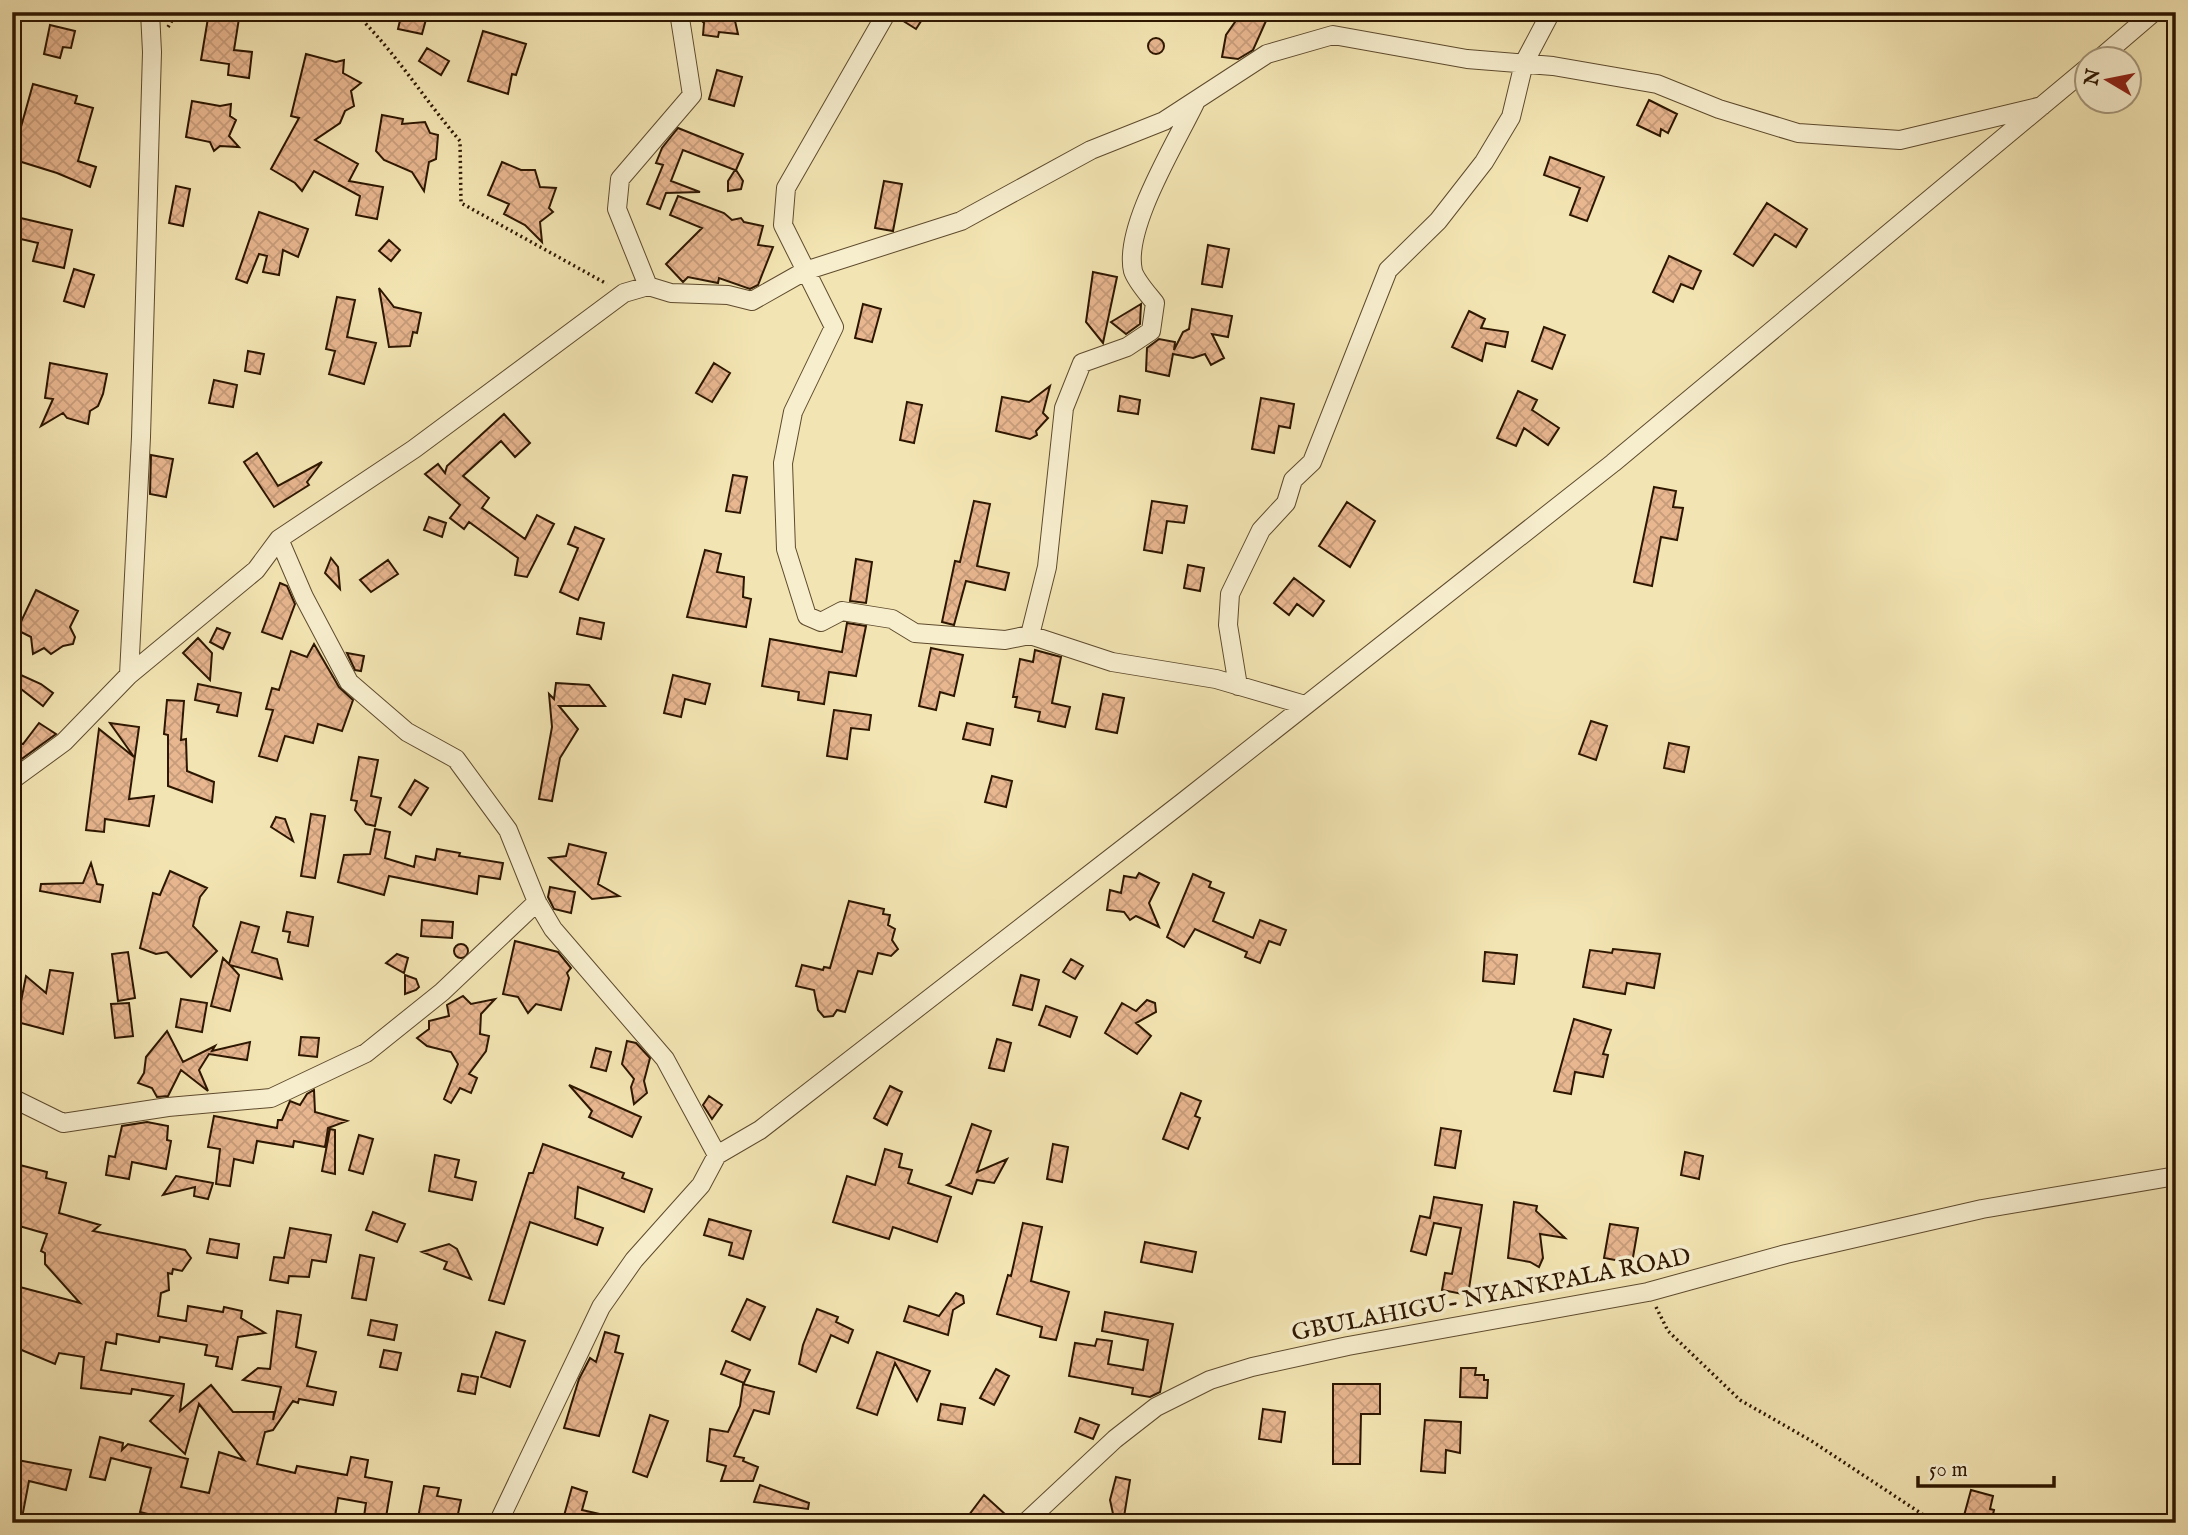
<svg xmlns="http://www.w3.org/2000/svg" width="2188" height="1535" font-family="'IM FELL English',serif">
  <style>
    .building { fill: url(#building-cross-hatch); stroke: #2d1600; stroke-width: 2 }
    .lines { fill: none; stroke-linecap: round; stroke-linejoin: round }
    .minor-casing { stroke: #5e4a2d; stroke-width: 20 }
    .path { stroke: #2d1600; stroke-width: 3.5; stroke-dasharray: 2 3.5; stroke-linecap: butt }
    .minor { stroke: #f7eece; stroke-width: 18 }
    .labels { text-anchor: middle; stroke-width: 7; stroke-linejoin: round; paint-order: stroke }
    .street-label { font-size: 24px; fill: #2d1600; stroke: #f7eece }
  </style>
  <defs>
    <pattern id="building-cross-hatch" width="8" height="8" patternUnits="userSpaceOnUse" patternTransform="scale(1.75)"><rect width="8" height="8" fill="#e8b68f"/><path d="M0 0l8 8M0 8l8-8" fill="none" stroke="#c79c7a"/></pattern>
  </defs>
  <rect width="100%" height="100%" fill="#f3e5b3"/>
  <filter id="stains"><feTurbulence type="fractalNoise" baseFrequency=".00286" numOctaves="4"/><feColorMatrix values="0 0 0 0 .2 0 0 0 0 .09 0 0 0 0 .02 0 0 0 .5 -.17"/></filter>
  <radialGradient id="worn" r=".72"><stop offset=".6" stop-color="#630" stop-opacity="0"/><stop offset="1" stop-color="#630" stop-opacity=".3"/></radialGradient>
  <path class="building" d="M209,12H240L234,50L252,52L249,78L228,75L229,64L201,60Z
    M402,12H428L422,34L398,29Z
    M693,12H733L738,34L719,32L718,37L703,35L704,23Z
    M898,12H927L916,29L897,17Z
    M1242,12H1270L1253,50L1238,59L1222,57L1226,35Z
    M50,25L75,31L71,48L63,47L60,58L44,54Z
    M483,31L526,44L516,75L512,74L508,94L468,81Z
    M1148 46a8 8 0 1 1 16 0a8 8 0 1 1-16 0Z
    M427,48L449,61L441,75L419,61Z
    M306,54L336,62L344,60L343,73L361,83L351,91L354,106L345,111L340,123L315,140L358,164L349,181L383,187L377,219L356,215L360,196L314,171L302,191L295,183L271,169L299,118L291,116Z
    M717,70L742,77L734,106L709,99Z
    M33,84L77,96L75,103L93,108L78,161L96,167L90,187L57,173L12,159Z
    M1649,100L1677,114L1668,133L1661,129L1660,136L1637,125Z
    M192,101L220,106L231,104L230,116L236,120L229,136L239,147L220,146L214,151L210,142L186,137Z
    M382,115L403,119L402,124L425,122L430,133L438,135L436,159L429,162L424,191L412,172L384,160L376,151Z
    M678,128L743,154L736,170L743,181L741,189L728,191V181L735,170L683,150L671,181L700,192L666,193L660,209L647,204L663,165L656,163L662,148Z
    M1550,157L1604,177L1587,221L1570,215L1580,188L1544,175Z
    M502,162L521,170H535L540,187L556,188L549,208L553,212L540,222L542,242L525,225L504,214L509,204L488,195Z
    M884,181L902,184L893,231L875,228Z
    M176,186L190,189L183,226L169,223Z
    M678,196L724,213L732,220L741,218L744,222L763,226L758,245L773,247L758,285L750,289L719,278L718,283L688,277L683,282L666,264L702,228L670,215Z
    M1767,203L1807,229L1796,247L1775,234L1753,266L1734,254Z
    M259,212L308,229L298,257L283,250L279,275L263,272L267,256L259,254L247,283L236,279Z
    M12,216L72,230L64,268L33,261L38,243L12,237Z
    M389,240L400,250L391,261L379,251Z
    M1208,245L1229,249L1222,287L1202,284Z
    M1669,256L1701,271L1693,289L1681,284L1673,302L1653,292Z
    M74,269L94,275L84,307L64,301Z
    M1093,272L1117,277L1103,343L1086,322Z
    M379,288L394,307L421,313L417,333L413,332L410,346L389,347Z
    M337,297L355,300L347,337L376,343L364,384L329,374L335,351L326,349Z
    M863,304L881,309L872,342L855,338Z
    M1141,304L1140,324L1126,334L1111,322Z
    M1192,309L1232,316L1228,337L1212,334L1224,358L1211,365L1205,354L1193,358L1173,354L1169,376L1146,371L1147,348L1159,339L1175,342L1174,350L1183,332L1189,329Z
    M1469,311L1485,319L1481,328L1508,332L1505,347L1486,343L1482,361L1452,347Z
    M1544,327L1565,335L1552,369L1532,361Z
    M248,351L264,354L260,374L245,371Z
    M50,363L107,374L103,394L98,406L90,411L88,424L67,418L63,413L41,426L53,399L45,398Z
    M714,363L730,373L712,402L696,393Z
    M214,380L237,385L233,407L209,403Z
    M1050,386L1043,413L1048,418L1036,431L1037,435L1030,439L996,431L1002,397L1029,402Z
    M1518,391L1537,400L1532,410L1559,428L1548,445L1524,428L1516,446L1497,438Z
    M1120,396L1140,400L1138,414L1118,411Z
    M1261,398L1294,404L1290,428L1279,426L1274,453L1252,449Z
    M907,402L922,405L914,443L900,440Z
    M504,414L530,443L515,457L501,441L463,476L489,498L482,508L525,539L537,515L554,524L527,577L515,575L518,558L469,522L464,529L450,518L460,505L425,474L438,464L445,473L447,466Z
    M257,453L278,486L322,462L307,482L309,485L274,507L244,462Z
    M151,455L173,459L166,497L150,494Z
    M733,475L747,477L740,513L726,511Z
    M1654,487L1676,491L1673,507L1683,508L1677,540L1661,537L1652,586L1634,582Z
    M974,501L990,504L977,566L1009,573L1005,590L966,581L954,625L942,622L955,561L960,562Z
    M1152,501L1187,506L1184,523L1167,521L1162,553L1144,550Z
    M1347,502L1375,521L1350,567L1319,546Z
    M429,517L446,523L442,537L424,530Z
    M575,527L604,539L578,600L560,592L578,548L568,544Z
    M705,550L721,554L717,572L744,577L743,597L751,599L746,627L687,617Z
    M331,558L338,567L340,589L325,573Z
    M856,559L872,562L866,603L850,601Z
    M388,560L398,574L371,592L360,580Z
    M1188,565L1204,568L1200,591L1184,588Z
    M1294,578L1324,601L1313,616L1297,604L1289,615L1274,603Z
    M280,583L287,586L295,604L282,639L262,632Z
    M36,590L78,611L70,627L75,637L73,644L63,646L51,654L44,648L33,654L31,637L17,630Z
    M580,618L604,623L601,639L577,634Z
    M847,623L866,626L856,676L829,672L824,704L798,700L799,692L762,686L770,639L842,652Z
    M217,628L230,633L223,649L210,642Z
    M198,638L212,653L210,680L183,653Z
    M314,644L339,687L353,700L342,731L318,724L313,743L285,736L277,761L259,756L273,710L266,709L272,688L279,690L291,651L307,657Z
    M931,648L963,655L954,696L940,692L936,710L919,706Z
    M1035,650L1061,657L1052,703L1070,707L1065,727L1038,721L1040,712L1015,707L1017,697H1013L1020,659L1033,662Z
    M347,653L364,656L361,671L355,670Z
    M12,671L41,684L53,693L43,706L12,682Z
    M673,675L710,684L705,704L685,699L681,717L664,713Z
    M556,683L589,685L605,706H559L578,729L560,758L552,801L539,799L552,727L549,694L554,699Z
    M198,684L241,693L237,716L217,712L219,705L195,700Z
    M1103,694L1124,698L1117,733L1096,729Z
    M167,700L184,701L181,740L186,739L187,771L214,782L212,802L168,786V735L164,734Z
    M834,710L871,715L869,730L851,728L847,759L827,756Z
    M1591,721L1607,726L1596,760L1579,754Z
    M39,723L56,734L12,766V741L23,744Z
    M110,723L139,727L129,799L154,796L149,826L105,819L104,832L86,830L99,729L134,757Z
    M967,723L993,729L990,745L963,739Z
    M1669,743L1689,747L1684,772L1664,768Z
    M359,757L378,760L371,796L381,798L375,826L366,824L355,810L357,801L351,800Z
    M992,776L1012,781L1006,807L985,802Z
    M415,780L428,788L411,815L399,807Z
    M311,814L325,816L315,878L301,876Z
    M276,817L285,819L293,841L271,827Z
    M375,829L390,832L385,858L414,867L416,856L435,860L437,849L460,853L459,856L503,863L500,879L479,876L477,894L389,876L384,895L338,882L344,855L370,854Z
    M569,844L606,853L598,884L619,896L592,899L549,858L566,856Z
    M91,863L97,884L103,885L100,902L40,891L41,884L83,883Z
    M170,871L207,888L200,897L193,926L217,951L191,977L167,952L156,954L140,948L153,893L160,895Z
    M1139,873L1159,883L1149,903L1159,927L1136,916L1130,920L1124,912L1107,910L1110,890L1121,893L1124,876L1136,878Z
    M1193,874L1211,882L1209,887L1224,893L1213,921L1253,938L1260,920L1286,930L1280,945L1269,941L1260,963L1245,957L1247,952L1195,929L1184,947L1167,937Z
    M550,887L575,892L571,913L554,909L548,897Z
    M849,901L884,909L883,914L890,915L888,925L895,929L892,940L898,949L891,956L878,953L872,974L858,971L845,1012L837,1010L833,1016L824,1017L818,1010L814,990L796,986L802,965L823,970L824,967L830,968Z
    M287,912L313,917L308,946L288,942L290,932L283,931Z
    M422,920L453,922L452,938L421,936Z
    M241,922L259,927L252,952L277,959L282,979L230,965L239,975L230,1011L211,1006L223,958L229,964Z
    M515,941L558,952L571,968L567,973L569,978L561,1010L536,1004L528,1013L518,997L503,994Z
    M454 951a7 7 0 1 1 14 0a7 7 0 1 1-14 0Z
    M1613,949L1660,954L1654,988L1627,983L1625,994L1583,987L1590,950L1612,953Z
    M128,952L135,998L118,1001L112,954Z
    M1485,952L1517,955L1514,984L1483,981Z
    M397,954L408,958L404,973L386,963Z
    M1071,959L1083,966L1075,979L1063,972Z
    M50,970L73,973L63,1034L17,1022L26,976L46,993Z
    M405,975L416,979L419,987L416,990L405,994Z
    M1021,975L1039,980L1032,1010L1013,1005Z
    M463,996L471,1004L495,999L481,1014L480,1034L489,1036L486,1051L469,1074L477,1078L471,1093L460,1088L451,1103L444,1099L458,1064L451,1052L427,1046L417,1038L429,1029V1021L449,1016L447,1005Z
    M181,999L207,1003L202,1032L176,1027Z
    M1147,1000L1155,1003L1156,1012L1136,1023L1151,1036L1137,1054L1105,1033L1122,1003L1136,1011Z
    M129,1003L133,1036L115,1038L111,1004Z
    M1046,1006L1077,1017L1070,1037L1039,1025Z
    M1574,1019L1611,1030L1603,1054L1608,1055L1603,1077L1575,1072L1571,1094L1554,1091Z
    M167,1031L183,1062L215,1046L212,1051L250,1042L247,1060L209,1054L199,1070L208,1091L181,1070L168,1096L157,1097L152,1088L138,1083L144,1073L146,1057Z
    M301,1037L319,1038L317,1057L299,1055Z
    M997,1039L1011,1043L1004,1071L989,1068Z
    M627,1041L636,1043L650,1058L644,1081L647,1093L634,1104L631,1087L634,1079L622,1064Z
    M596,1048L611,1052L606,1071L591,1067Z
    M569,1085L641,1117L632,1137L589,1117L592,1111Z
    M890,1086L902,1092L887,1125L874,1118Z
    M314,1090L315,1112L347,1121L328,1128L325,1147L294,1141L293,1147L257,1141L253,1163L234,1159L230,1186L216,1184L220,1149L208,1147L214,1116L277,1128L278,1120H282L290,1101L300,1105L307,1094Z
    M1181,1093L1201,1101L1195,1116L1200,1118L1188,1149L1163,1139Z
    M709,1096L722,1105L712,1119L703,1105Z
    M147,1122L168,1126L167,1140L171,1141L166,1169L132,1162L129,1179L106,1175L109,1156L115,1157L122,1126Z
    M972,1124L991,1131L977,1172L1007,1159L994,1183L977,1180L972,1194L947,1185L951,1183Z
    M1441,1128L1461,1131L1455,1168L1435,1165Z
    M330,1129L335,1130V1174L322,1171Z
    M359,1135L373,1139L363,1174L349,1170Z
    M543,1144L624,1173L622,1178L652,1189L644,1212L578,1187L575,1218L603,1228L597,1245L530,1222L504,1304L489,1300L529,1173H533Z
    M1053,1144L1068,1147L1062,1182L1047,1179Z
    M885,1149L902,1154L899,1167L912,1170L908,1183L951,1197L937,1242L893,1227L889,1239L833,1222L847,1176L875,1185Z
    M1685,1152L1703,1156L1699,1179L1681,1175Z
    M435,1155L459,1160L455,1177L476,1182L472,1200L429,1191Z
    M12,1163L47,1172L46,1178L66,1183L59,1213L100,1225L93,1231L185,1250L191,1258L182,1271L173,1269L172,1274L168,1273L169,1290L161,1293L158,1316L186,1321L188,1306L223,1312L224,1307L242,1311L241,1318L265,1333L238,1337L232,1369L216,1366L218,1357L205,1355L207,1345L160,1337L159,1342L117,1334L116,1344L106,1342L101,1370L184,1384L180,1411L211,1385L233,1412H274L273,1420L281,1387L243,1380L258,1368L270,1369L277,1311L301,1315L296,1347L316,1352L307,1386L336,1392L333,1405L299,1399L298,1403L293,1401L273,1430L265,1432L257,1464L295,1473L297,1466L347,1475L351,1457L368,1460L365,1477L392,1482L385,1523H363L366,1503L338,1498L334,1523H183L140,1512L151,1468L111,1458L105,1480L90,1477L100,1437L123,1443L122,1450L128,1444L188,1459L181,1487L209,1493L219,1452L244,1460L199,1404L185,1454L150,1421L173,1396L132,1389L131,1394L81,1388L84,1357L59,1353L55,1364L12,1346V1298L16,1286L80,1303L45,1264V1253L41,1251L47,1234L12,1224Z
    M176,1176L213,1183L208,1199L194,1196L195,1187L163,1195Z
    M1434,1197L1482,1205L1468,1295L1442,1290L1445,1273L1452,1274L1461,1228L1434,1223L1426,1255L1411,1251L1420,1216L1430,1218Z
    M1514,1202L1537,1206L1536,1211L1565,1238L1540,1234L1543,1258L1539,1267L1530,1262L1508,1258Z
    M373,1212L405,1224L397,1242L366,1230Z
    M709,1219L751,1231L743,1259L729,1255L732,1243L704,1235Z
    M1023,1223L1042,1227L1031,1281L1069,1292L1056,1340L1040,1337L1042,1327L997,1314L1008,1275L1011,1276Z
    M1610,1224L1638,1228L1632,1263L1604,1258Z
    M290,1228L331,1235L326,1262L312,1260L309,1277L289,1276L288,1283L270,1280L274,1257L284,1258Z
    M210,1239L239,1244L237,1258L207,1253Z
    M1145,1242L1196,1252L1192,1272L1141,1262Z
    M449,1244L457,1249L471,1279L444,1269L447,1262L422,1252Z
    M360,1255L374,1258L366,1300L352,1298Z
    M956,1293L963,1296L964,1303L953,1310L948,1335L904,1321L909,1306L939,1316Z
    M747,1299L765,1307L750,1340L732,1331Z
    M817,1309L838,1317L836,1322L853,1330L848,1343L831,1335L816,1372L799,1364L803,1345Z
    M1105,1312L1173,1324L1160,1392L1150,1397L1132,1394L1133,1388L1069,1376L1075,1343L1095,1346L1097,1339L1112,1341L1108,1364L1143,1370L1148,1340L1102,1331Z
    M371,1320L397,1325L394,1340L368,1335Z
    M496,1332L525,1341L510,1387L481,1377Z
    M605,1332L619,1336L615,1352L623,1354L599,1436L564,1428L579,1379L590,1358L596,1362Z
    M384,1350L401,1353L397,1370L380,1367Z
    M877,1352L930,1371L917,1401L895,1363L877,1415L857,1408Z
    M726,1361L750,1370L744,1383L721,1374Z
    M1461,1368H1476L1475,1375H1484V1380H1488L1487,1398L1460,1397Z
    M996,1369L1009,1376L994,1405L980,1398Z
    M462,1374L478,1377L475,1394L458,1391Z
    M743,1384L774,1392L769,1414L754,1410L734,1456L744,1458L743,1461L758,1467L753,1481H721L726,1466L707,1461L710,1429L728,1432L740,1406Z
    M1333,1384H1380V1414H1361L1360,1464H1333Z
    M941,1404L965,1408L962,1424L938,1420Z
    M1263,1409L1285,1412L1281,1442L1259,1439Z
    M650,1415L668,1421L647,1477L633,1472Z
    M1080,1418L1099,1425L1093,1439L1075,1432Z
    M1425,1420L1461,1422L1460,1453L1446,1450L1445,1473L1421,1471Z
    M12,1459L71,1470L66,1490L29,1481L21,1523H12Z
    M1116,1477L1130,1480L1123,1523H1115L1110,1500Z
    M760,1485L809,1503L808,1509L754,1502Z
    M424,1486L439,1488L437,1496L461,1500L456,1523H417Z
    M572,1487L587,1492L582,1510L613,1517L612,1523H562Z
    M1971,1490L1993,1496L1990,1509L1994,1510L1991,1523H1962Z
    M984,1495L1006,1515L998,1523H963Z"/>
  <g class="lines">
    <g class="minor-casing">
      <path id="minor" d="M887,12L786,188L783,225L834,327L793,412L783,463L786,549L807,616L821,622L842,611L892,619L915,633L1005,640L1030,635L1047,567L1064,408L1082,363L1127,347L1151,331L1155,303C1148,294 1136,281 1133,271C1123,228 1176,143 1195,103
        M2098,60L2154,12
        M648,286L617,209L620,179L692,95L679,12
        M279,539L304,597L349,682L407,732L456,759L508,830L537,902L553,929L665,1059L717,1155
        M1030,635L1112,662L1216,679L1305,705
        M129,675L141,437L152,52L150,12
        M1238,686L1228,625L1230,594L1261,530L1286,503L1293,480L1312,462L1388,270L1438,221L1484,162L1511,117L1524,63L1551,12
        M12,780L64,742L129,675L256,570L279,539L414,449L624,293L648,286L671,293L728,295L752,301L805,271L961,221L1091,150L1164,121L1267,54L1333,35L1467,59L1553,66L1657,84L1719,109L1798,133L1900,140L2042,106
        M12,1098L63,1123L168,1107L271,1098L366,1053L442,992L537,902
        M498,1523L601,1307L634,1260L701,1185L717,1155L760,1130L1183,802L1613,463L2086,69
        M1025,1523L1115,1439L1156,1407L1210,1380L1252,1367L1348,1346L1648,1292L1786,1254L1982,1209L2176,1176"/>
    </g>
    <path class="path" d="M354,12C394,50 424,99 460,141L461,203L607,284
      M168,27L177,12
      M1656,1307L1668,1331L1740,1400L1810,1440L1925,1516L1941,1523"/>
    <use href="#minor" class="minor"/>
  </g>
  <g class="labels">
    <g class="street-label">
      <text transform="translate(1491 1294) rotate(-11)" y="8">GBULAHIGU- NYANKPALA ROAD</text>
    </g>
  </g>
  <rect width="2188" height="1535" fill="none" stroke="#f3e5b3" stroke-width="42"/>
  <rect x="14" y="14" width="2160" height="1507" fill="none" stroke="#2d1600" stroke-width="3.5"/>
  <rect x="21" y="21" width="2146" height="1493" fill="none" stroke="#2d1600" stroke-width="2"/>
  <g transform="translate(2108 80) rotate(280)"><circle r="33" fill="#f7eece" stroke="#a6987c" stroke-width="2"/>
  <path d="M0-5L12 26L0 18L-12 26Z" fill="#8f2418"/>
  <text y="-10" font-size="19" font-weight="bold" text-anchor="middle" fill="#2d1600">N</text>
  </g>
  <path d="M1918 1476v10h136v-10" fill="none" stroke="#2d1600" stroke-width="3.5"/>
  <text x="1929" y="1476" font-size="21" fill="#2d1600" stroke="#f7eece" stroke-width="5" paint-order="stroke">50 m</text>
  <rect width="100%" height="100%" filter="url(#stains)"/>
  <rect width="100%" height="100%" fill="url(#worn)"/>
</svg>
